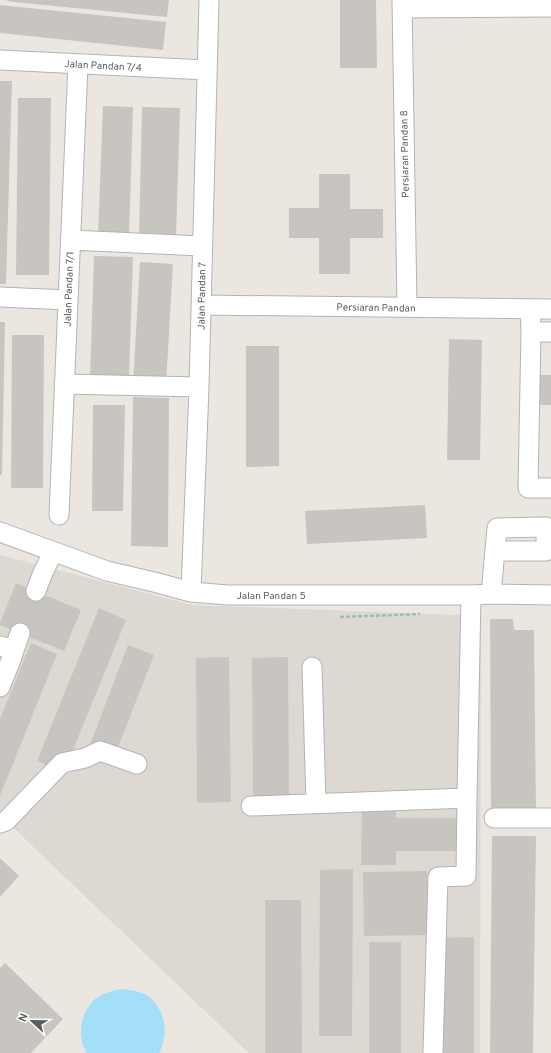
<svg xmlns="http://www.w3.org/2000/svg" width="551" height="1053" font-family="Overpass,sans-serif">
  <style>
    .education { fill: #ddd8d1 }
    .water { fill: #a3e0f8 }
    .building { fill: #c8c4bf }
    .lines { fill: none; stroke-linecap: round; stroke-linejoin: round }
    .minor-tunnel { stroke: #c6c4c0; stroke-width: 19; stroke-dasharray: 19 10; stroke-linecap: butt }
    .minor-casing { stroke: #b1b4b7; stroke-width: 21 }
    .path { stroke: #99c39e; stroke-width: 2.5; stroke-dasharray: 4 2; stroke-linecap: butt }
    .minor { stroke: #fff; stroke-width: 19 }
    .labels { text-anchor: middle; stroke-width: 3; stroke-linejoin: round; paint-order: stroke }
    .street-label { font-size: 10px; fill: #595d60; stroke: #fff }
  </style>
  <rect width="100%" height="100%" fill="#ebe7e0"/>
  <path class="education" d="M0,555L192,605L481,616L480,1053H249L0,815Z"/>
  <path class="water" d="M121,989C130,990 140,991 148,996C166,1010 169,1034 159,1053H87C76,1037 81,1011 95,999C103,993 112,991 121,989Z"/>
  <path class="building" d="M8,0H169L167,17L23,3L7,1Z
    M340,0H376L377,68H340Z
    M0,5L166,22L163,50L0,33Z
    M0,81H12L6,284H0Z
    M18,98H51L49,275H16Z
    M103,106L133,107L129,237L98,236Z
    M142,107L180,108L176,238L139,237Z
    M319,174H350V209H383V238H350V274H319V238H289V208H319Z
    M94,256L133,257L129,379L90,378Z
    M140,262L173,264L166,385L133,383Z
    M0,322H5L2,475H0Z
    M12,335H44L43,488H11Z
    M449,339L482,340L480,460H447Z
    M246,346H279V466L246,467Z
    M538,375H551V405H538Z
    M133,397L169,398L168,547L131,546Z
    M93,405H125L123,511H92Z
    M425,505L427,538L307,544L305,511Z
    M16,583L81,610L64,651L0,625V623Z
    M99,608L126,620L64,772L37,761Z
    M490,619H513L514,630H534L536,814H491Z
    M31,643L57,654L0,796V719Z
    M128,645L154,655L115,755L90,745Z
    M229,657L231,802L197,803L196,658Z
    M288,657L289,801H253L252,658Z
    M362,803H396V818H462V851H396V865H361Z
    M492,836H536L533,1053H490Z
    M0,858L19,876L0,897Z
    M353,869L352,1036H319L320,870Z
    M427,871L428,935L364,936L363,872Z
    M265,900H301L302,1053H265Z
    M474,937V1053H440L439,938Z
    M369,942H401V1053H369Z
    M5,963L63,1019L31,1053H0V968Z"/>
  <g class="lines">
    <path class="minor-tunnel" d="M20,633L36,591"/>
    <g class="minor-casing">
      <path id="minor" d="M402,0L407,307
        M402,8L551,7
        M0,60L207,70
        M70,240L202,246
        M0,297L68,300
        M201,305L551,309
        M530,309L531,332L528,488H551
        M531,332H551
        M64,384L199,387
        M59,515L78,64
        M0,532L107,571L154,582L191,592L228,595H471L491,594L551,595
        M36,591L42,575L53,552
        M191,592L199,387L209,0
        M491,594L497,528L546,527V551H495
        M0,646L14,650L20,633
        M312,667L316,803
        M0,687L11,660L14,650
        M251,806L467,798
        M494,818H551
        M0,823L6,821L62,763L85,758L100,751L137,764
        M433,1053L438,877L466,876L467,798L471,595"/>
    </g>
    <path class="path" d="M340,617L420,614"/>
    <use href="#minor" class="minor"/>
  </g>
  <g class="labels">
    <g class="street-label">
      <text transform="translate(103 65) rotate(3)" y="4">Jalan Pandan 7/4</text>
      <text transform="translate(404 154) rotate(-91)" y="4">Persiaran Pandan 8</text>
      <text transform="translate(68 289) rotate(-88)" y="4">Jalan Pandan 7/1</text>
      <text transform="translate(201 296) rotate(-89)" y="4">Jalan Pandan 7</text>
      <text transform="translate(376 307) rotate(1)" y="4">Persiaran Pandan</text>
      <text x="271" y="599">Jalan Pandan 5</text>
    </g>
  </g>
  <g transform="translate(32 1021) rotate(292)" stroke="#ffffff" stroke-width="3" paint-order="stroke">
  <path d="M0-3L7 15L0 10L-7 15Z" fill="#595d60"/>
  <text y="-6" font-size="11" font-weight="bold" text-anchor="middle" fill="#595d60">N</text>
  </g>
</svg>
